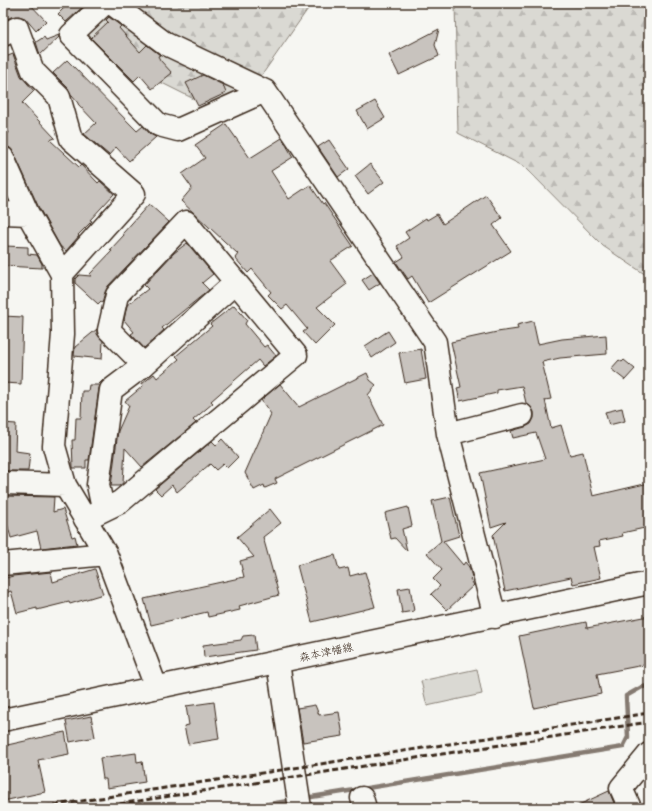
<svg xmlns="http://www.w3.org/2000/svg" width="652" height="811" font-family="Mali,'Klee One',sans-serif">
  <style>
    .forest { fill: url(#forest-firs); stroke: #8a8278 }
    .pitch { fill: #dad9d3; stroke: #8a8278 }
    .lines { fill: none; stroke-linecap: round; stroke-linejoin: round }
    .stream { stroke: #857a71; stroke-width: 4.5 }
    .building { fill: #c8c3be; stroke: #3b2a1e }
    .minor-casing { stroke: #3b2a1e; stroke-width: 25 }
    .major-casing { stroke: #3b2a1e; stroke-width: 25 }
    .minor { stroke: #f6f6f2; stroke-width: 22 }
    .major { stroke: #f6f6f2; stroke-width: 22 }
    .rail { stroke: #3b2a1e; stroke-width: 3; stroke-dasharray: 6 3; stroke-linecap: butt }
    .labels { text-anchor: middle; stroke-width: 3.5; stroke-linejoin: round; paint-order: stroke }
    .street-label { font-size: 11px; fill: #3b2a1e; stroke: #f6f6f2 }
  </style>
  <defs>
    <pattern id="forest-firs" width="22" height="20" patternUnits="userSpaceOnUse"><rect width="22" height="20" fill="#dad9d3"/><path d="M5 1l3.5 6h-7zM16 11l3.5 6h-7z" fill="#bcbab5"/></pattern>
  </defs>
  <rect width="100%" height="100%" fill="#f6f6f2"/>
  <filter id="ink" filterUnits="userSpaceOnUse"><feTurbulence type="fractalNoise" baseFrequency=".025" numOctaves="2"/><feDisplacementMap in="SourceGraphic" scale="8" xChannelSelector="R" yChannelSelector="G"/><feConvolveMatrix kernelMatrix="1 2 1 2 8 2 1 2 1" color-interpolation-filters="sRGB"/></filter>
  <g filter="url(#ink)">
    <path class="forest" d="M64,3H312L232,118L104,54Z
      M455,3H649V277L603,246L525,167L458,133Z"/>
    <path class="pitch" d="M477,669L482,694L427,706L421,681Z"/>
    <g class="lines">
      <path class="stream" d="M305,798L623,747L628,737L626,696L642,687L649,686
        M244,808L294,800"/>
    </g>
    <path class="building" d="M3,3H29L46,21L36,31L25,18L19,16L11,17L3,21Z
      M69,3H87L66,22L58,14Z
      M109,17L121,26L119,28L140,52L147,45L160,55L158,56L160,60L172,73L152,89L140,75L134,81L91,38L108,22L106,20Z
      M439,29L435,45L439,56L399,75L389,55Z
      M59,35V37L40,55L36,42L44,37L46,40Z
      M13,54L21,76L34,91L22,103L55,138L50,140L79,167L81,165L98,183L100,181L114,194L90,220L92,221L78,235L79,236L66,251L60,246L39,208L14,153L10,148L3,146V135L9,133L3,121V58Z
      M67,60L137,131L143,126L150,134L156,137L129,161L116,147L109,155L84,134L96,123L78,104V103L72,96L68,88L53,73Z
      M203,75L223,85L226,93L198,106L186,83Z
      M375,101L385,118L367,129L357,111Z
      M226,124L250,158L282,138L293,157L271,171L289,199L310,185L323,204L324,203L353,246L330,261L347,284L317,307L335,325L315,345L303,332L307,329L287,305L282,309L268,295L271,292L252,269L248,273L235,258L238,254L181,201L192,188L182,174L205,158L195,145Z
      M329,140L349,169L338,177L318,147Z
      M370,164L384,182L368,194L355,176Z
      M486,195L502,218L493,225L511,251L428,303L412,276L408,279L396,262L404,257L397,246L409,238L405,232L426,218L427,220L437,214L443,224Z
      M149,204L169,222L108,286L105,292L102,303L101,301L98,304L75,283V279L79,275L91,276L90,274L112,251L110,250L124,235L123,233Z
      M187,243L213,274L202,283L209,290L162,328L164,330L144,348L131,334L134,332L124,320L127,305L148,289L144,285L174,253Z
      M5,246L28,247V254L37,255L42,264V268L4,266Z
      M373,273L380,283L369,290L362,280Z
      M234,305L247,320L245,324L264,347L267,345L276,356L263,366L258,360L211,401L213,403L193,420L196,423L142,467L125,448L123,483L119,486H111L118,431L129,406L125,401L143,386L142,384L154,374L157,378L179,359L176,356L212,326L210,324Z
      M3,316L23,317L21,384L3,383Z
      M533,321L538,344L562,339L606,335L607,354L560,358L542,362L551,399L545,400L551,428L561,425L570,455L583,452L593,496L649,483V527L622,533L623,536L599,541L600,546L594,547L601,578L573,584L571,577L505,591L493,535L506,522L491,527L480,473L545,459L536,433L513,438L511,431L525,427L531,424L534,418V412L531,407L526,403L522,386L497,390V393L460,401L457,388L461,387L451,342L497,332L518,329L517,325Z
      M97,329V334L103,341L102,359L74,356L75,347Z
      M388,331L395,342L372,358L365,346Z
      M421,349L426,379L405,383L399,353Z
      M619,360L622,362L624,360L635,369L625,380L611,369Z
      M367,373L370,380L376,385L368,395L383,425L275,479L277,483L265,488L264,485L254,490L245,473L271,414L261,400L280,384L299,407Z
      M103,380L99,388L89,460H86V468H73L72,440H75L76,418H81L82,391H88L89,385H98Z
      M622,408L625,421L609,425L605,412Z
      M3,423L16,424L15,451L30,453L28,471H3Z
      M222,439L238,457L227,468L223,464L216,470L210,464L177,492L172,485L161,495L155,489L212,441L216,445Z
      M3,496L54,497L53,512L63,509L72,537L75,536L77,544L41,548L37,531L11,538L5,516H3Z
      M450,497L459,536L443,541L463,565L465,562L469,567L472,577L470,579L474,585L447,610L431,594L440,586L433,579L442,570L427,553L441,541L432,501Z
      M408,507L412,526L402,529L407,551L395,538L391,539L385,513Z
      M270,509L281,523L263,537L279,595L239,606L240,610L208,617L207,612L151,625L144,599L244,577L240,561L254,557L237,537Z
      M335,555L339,570L348,568L350,576L365,572L375,607L312,622L297,565Z
      M95,569L103,594L70,604L69,602L37,610V608L17,613L11,591L3,594V579L13,576L51,572L53,582Z
      M410,587L414,611L402,613L398,589Z
      M649,616V664L597,674L601,694L534,708L519,636L586,622L587,628Z
      M254,635L256,650L204,657L203,645L241,640L243,636Z
      M214,702L219,739L188,744L184,726L189,725L186,706Z
      M315,705L319,715L339,712L343,736L303,742L297,708Z
      M91,716L95,737L70,742L66,721Z
      M65,732L69,754L38,760L45,792L3,801V746Z
      M136,753L137,762L142,761L145,782L107,788L106,779H103L100,758Z
      M609,791L616,808H572Z"/>
    <g class="lines">
      <g class="minor-casing">
        <path id="minor" d="M105,3L71,35L159,125L178,130L265,91
          M111,3L166,44L265,91L435,342L448,434L495,617
          M3,35L17,28L33,71L59,97L71,139L134,194L62,274
          M3,158L28,214L62,274L63,334L54,446L65,485L106,554L156,687
          M3,213L28,214
          M144,365L236,282
          M448,434L522,415
          M3,483L65,485
          M85,519L120,502L296,355L186,222L117,295L109,330L144,365L111,390L98,485L103,509
          M3,564L106,554
          M278,663L300,808
          M362,798L365,808
          M630,808L621,788L649,754"/>
      </g>
      <g class="major-casing">
        <path id="major" d="M3,720L649,583"/>
      </g>
      <use href="#minor" class="minor"/>
      <use href="#major" class="major"/>
      <path class="rail" d="M36,808L649,713
        M93,808L649,722"/>
    </g>
  </g>
  <g class="labels">
    <g class="street-label">
      <text transform="translate(326 652) rotate(-12)" y="4">森本津幡線</text>
    </g>
  </g>
  <rect width="652" height="811" fill="none" stroke="#f6f6f2" stroke-width="16"/>
  <rect x="8" y="8" width="636" height="795" fill="none" stroke="#3b2a1e" stroke-width="1.5" filter="url(#ink)"/>
</svg>
